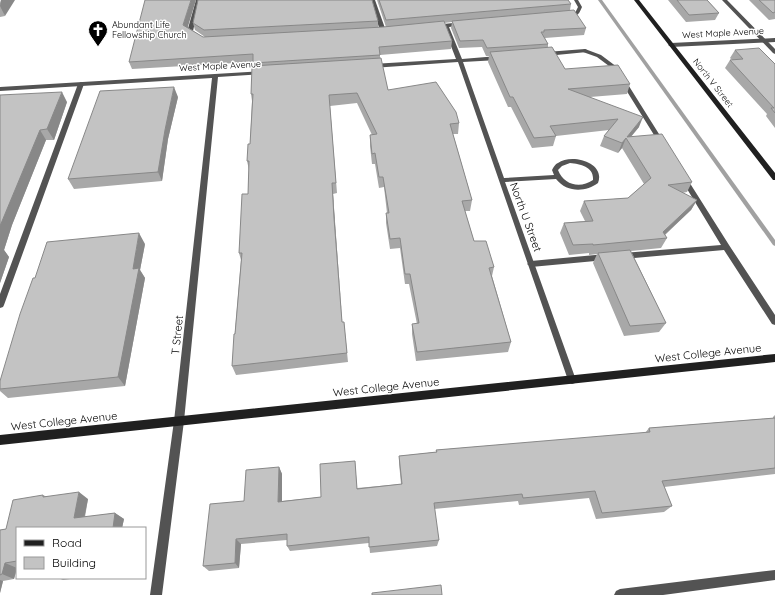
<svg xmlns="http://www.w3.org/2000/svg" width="775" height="595" font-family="Quicksand,sans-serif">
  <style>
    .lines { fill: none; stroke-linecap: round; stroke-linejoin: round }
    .stream { fill: #a1a1a1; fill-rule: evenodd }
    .lane { fill: #535353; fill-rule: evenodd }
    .street { fill: #535353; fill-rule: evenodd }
    .secondary { fill: #202020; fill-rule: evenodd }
    .wall { fill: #a8a8a8 }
    .shaded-wall { fill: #888 }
    .building { fill: #c3c3c3; stroke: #888 }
    .labels { text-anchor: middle; stroke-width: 3; stroke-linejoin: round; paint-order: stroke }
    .far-poi-label { font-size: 9px; fill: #000; stroke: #fff; text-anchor: start }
    .far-street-label { font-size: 9px; fill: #000; stroke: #fff }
    .street-label { font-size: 11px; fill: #000; stroke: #fff }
  </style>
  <rect width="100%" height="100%" fill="#fff"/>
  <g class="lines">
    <path class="stream" d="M598,0H602L775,240V246L773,245Z"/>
    <path class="lane" d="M722,0H727L775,49V54L773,53Z
      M585,49L601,55L617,67L664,142L663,143H659L613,69L597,57L583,52V50Z
      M81,82L84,84L4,305L3,307L0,308V294L78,84Z
      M682,177H686L729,245L775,315V325L772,324L724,250L623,259L620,258L619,256L620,254L623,253L721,245L681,179Z
      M606,254L610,257L606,260L531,267L527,264L531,261Z
      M775,570V580L663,595H614L616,591L620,589Z"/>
    <path class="street" d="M196,0H200L193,31L200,36L197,38L187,32Z
      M371,0H375L386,31L385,32L380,31Z
      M574,0H578L582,7C578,17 576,17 565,15V13H575L578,7Z
      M462,22L464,23V25L449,27L462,59L498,56L501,58L498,60L463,62L504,178L554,175L552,170C553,168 555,164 558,163C571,153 606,162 598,183C586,192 567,193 556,179L505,182L576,380L575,383L572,384L569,383L568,380L458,62L372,68L369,66L372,64L456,59L444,28L435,29L432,27L435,25ZM570,163C581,164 594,167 593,180C580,189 564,185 558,170L562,166Z
      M775,38V42L671,47L668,45L671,43Z
      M585,49L587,50V52L546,56L543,54L546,52Z
      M263,71L265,72V74L218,77L184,421L162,595H150L174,421L212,78L0,91V87Z"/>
    <path class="secondary" d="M634,0H639L775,173V180H773Z
      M775,354V362L0,445V435Z"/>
  </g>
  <path class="wall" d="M0,0L5,16L0,17Z
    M377,0H568L571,4L570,10L586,28L584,35L545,38L548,44V48L565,69L630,84L627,94L590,97L639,127L631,137L692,182L687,192L682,193L697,200L691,210L665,235L667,238L661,248L631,251L666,323L659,332L624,336L593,263L597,254L589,255V253L569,255L560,233L564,223L585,221L580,211L584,201L628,198L644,184L622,148L618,153L600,146L604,136L609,130L556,136L553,146L532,148L511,107H508L488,62L489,56H486L482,47L459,48L451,28L452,22L444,23L452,41L451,49L380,55V58L388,90L459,123L458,134H453L472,200L470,211H465L474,241L494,267L492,276L511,342L508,352L416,361L412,334V324H417L409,284H405L400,248L390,249L386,223V213H387L384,187L379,188L375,164H372L370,146V135H372L357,103L330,106L337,193L333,194L335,229L342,322H344L348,362L236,375L232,366L241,260L239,253L248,194L249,170L247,161L250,144L252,101L251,94L253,66V62L132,69L129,62L187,27L203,37H205L195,30L193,23L378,21V27H386Z
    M668,0H707L719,13L715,20L686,22Z
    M749,0H775V19L769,20Z
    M735,50L775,64V128L766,116L767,114L725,68L730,60H732L730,58Z
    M0,95L67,102L54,140H46L12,225L4,250L9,257L0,283Z
    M178,97L168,139L162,181L74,189L68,179Z
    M145,244L140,270L145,278L125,386L8,398L0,391V381Z
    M775,415V474L664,487L672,506L664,512L596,519L589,498L519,505L518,501L434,509L439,540L437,546L370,553L369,543L290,551L287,546V540L241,544L239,568L209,571L203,566L244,501L279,467L282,474V501L321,497L355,461L357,488L401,484L399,463V456L436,452V450L645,433L649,428L773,418V417Z
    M43,495L45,496L88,499L85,517L115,513L124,519L122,528H17V568L14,579L3,581L0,593V530L6,529Z
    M58,578H77L63,580Z"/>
  <path class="shaded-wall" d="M1,0H15L5,16L0,6Z
    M191,0H196L186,33L183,25Z
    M174,87L178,97L168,139L162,181L158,172L165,130Z
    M62,92L67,102L54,140L47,129Z
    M643,117L639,127L627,141V137Z
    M40,130L46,140L12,225L4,250L9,257L0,283V226Z
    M626,138L622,148L618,153L622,143Z
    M332,183L333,194L343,332L334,218Z
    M697,200L691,210L661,238L663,232Z
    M139,233L145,244L140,270L145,278L125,386L118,377L133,269Z
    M279,467L282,474V508L278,502Z
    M79,492L88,499L83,524L74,518Z
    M115,513L124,519L122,528H113Z
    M236,539L241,544L239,568L235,563Z
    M5,563L17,568L14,579L2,574Z
    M0,580L3,581L0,593Z"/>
  <path class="building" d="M145,0H191L183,25L203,37L383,27L444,21L452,41L379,47L380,55L253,63V54L129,62Z
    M198,0H372L378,21L204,30L193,23Z
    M379,0H568L571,4L386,20Z
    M677,0H707L719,13L689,15Z
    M759,0H775V12L773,13Z
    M574,10L586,28L544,30V32H541L548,44L487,48L483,40L460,41L452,21Z
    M552,47L565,69L618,65L630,84L568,89L643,117L627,137L662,134L692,182L668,185L697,200L663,232L667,238L593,245V244L573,245L564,223L593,221L584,201L628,198L651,178L626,138L622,143L604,136L618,119L550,126L556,136L534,138L513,97H510L490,52Z
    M759,48L775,64V113L771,108H774L730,60L743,59L735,50Z
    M381,58L388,90L436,82L456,112L459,123L450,124L472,200L462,201L474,241H486L494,267L489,268L511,342L417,352L412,324L419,323L410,274H405L400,238L390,239L386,213H389L383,177H379L375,153L372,154L370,135L377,134L357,93L329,95L336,183H332L334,218L342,322H344L347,353L232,366L234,334H235L242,253H239L242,194H248L249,161H247L248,144H250L253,94H251L252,66Z
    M174,87L165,130L158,172L68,179L100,91Z
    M62,92L47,129L40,130L0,226V95Z
    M139,233L133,269L139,268L118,377L0,389V381L20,314L33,278H35L47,242Z
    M630,250L666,323L630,326L598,253Z
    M775,418V468L662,481L672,506L602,513L595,491L523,498L522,494L434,503L439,540L369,547V537L287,546V534L236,539L235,563L203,566L210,504L244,501L246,470L279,467L278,502L321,497L320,464L355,461L357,489L402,484L399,456L437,452L436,450L650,432L649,428Z
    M79,492L74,518L115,513L113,528H17V561L5,563L2,574L0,575V530L6,529L13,500L43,495V497Z
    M441,585L442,595H372V593Z"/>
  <defs>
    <g id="church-pin" transform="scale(1)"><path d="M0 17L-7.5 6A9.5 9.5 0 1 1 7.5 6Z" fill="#000" stroke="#fff"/><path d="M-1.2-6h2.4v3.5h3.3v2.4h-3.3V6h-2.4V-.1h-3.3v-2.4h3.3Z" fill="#fff"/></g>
  </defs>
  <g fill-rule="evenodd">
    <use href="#church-pin" x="98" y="30"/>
  </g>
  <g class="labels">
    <g class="far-poi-label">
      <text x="112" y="28">Abundant Life<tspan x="112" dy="10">Fellowship Church</tspan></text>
    </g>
    <g class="far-street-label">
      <text transform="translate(723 33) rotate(-3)" y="3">West Maple Avenue</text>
      <text transform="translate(220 66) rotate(-3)" y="3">West Maple Avenue</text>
      <text transform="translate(713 83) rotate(52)" y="3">North V Street</text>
    </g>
    <g class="street-label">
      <text transform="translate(526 217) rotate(70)" y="4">North U Street</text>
      <text transform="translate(177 335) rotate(-84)" y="4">T Street</text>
      <text transform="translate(708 353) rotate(-6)" y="4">West College Avenue</text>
      <text transform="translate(386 387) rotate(-6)" y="4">West College Avenue</text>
      <text transform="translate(64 421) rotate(-6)" y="4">West College Avenue</text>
    </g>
  </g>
  <rect x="16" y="527" width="130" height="52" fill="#ffffff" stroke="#999999"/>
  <rect x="24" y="540" width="20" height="6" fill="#202020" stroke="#999999"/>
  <text x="52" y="547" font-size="12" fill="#000000">Road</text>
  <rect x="24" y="557" width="20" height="12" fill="#c3c3c3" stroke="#999999"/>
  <text x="52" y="567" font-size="12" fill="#000000">Building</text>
</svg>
